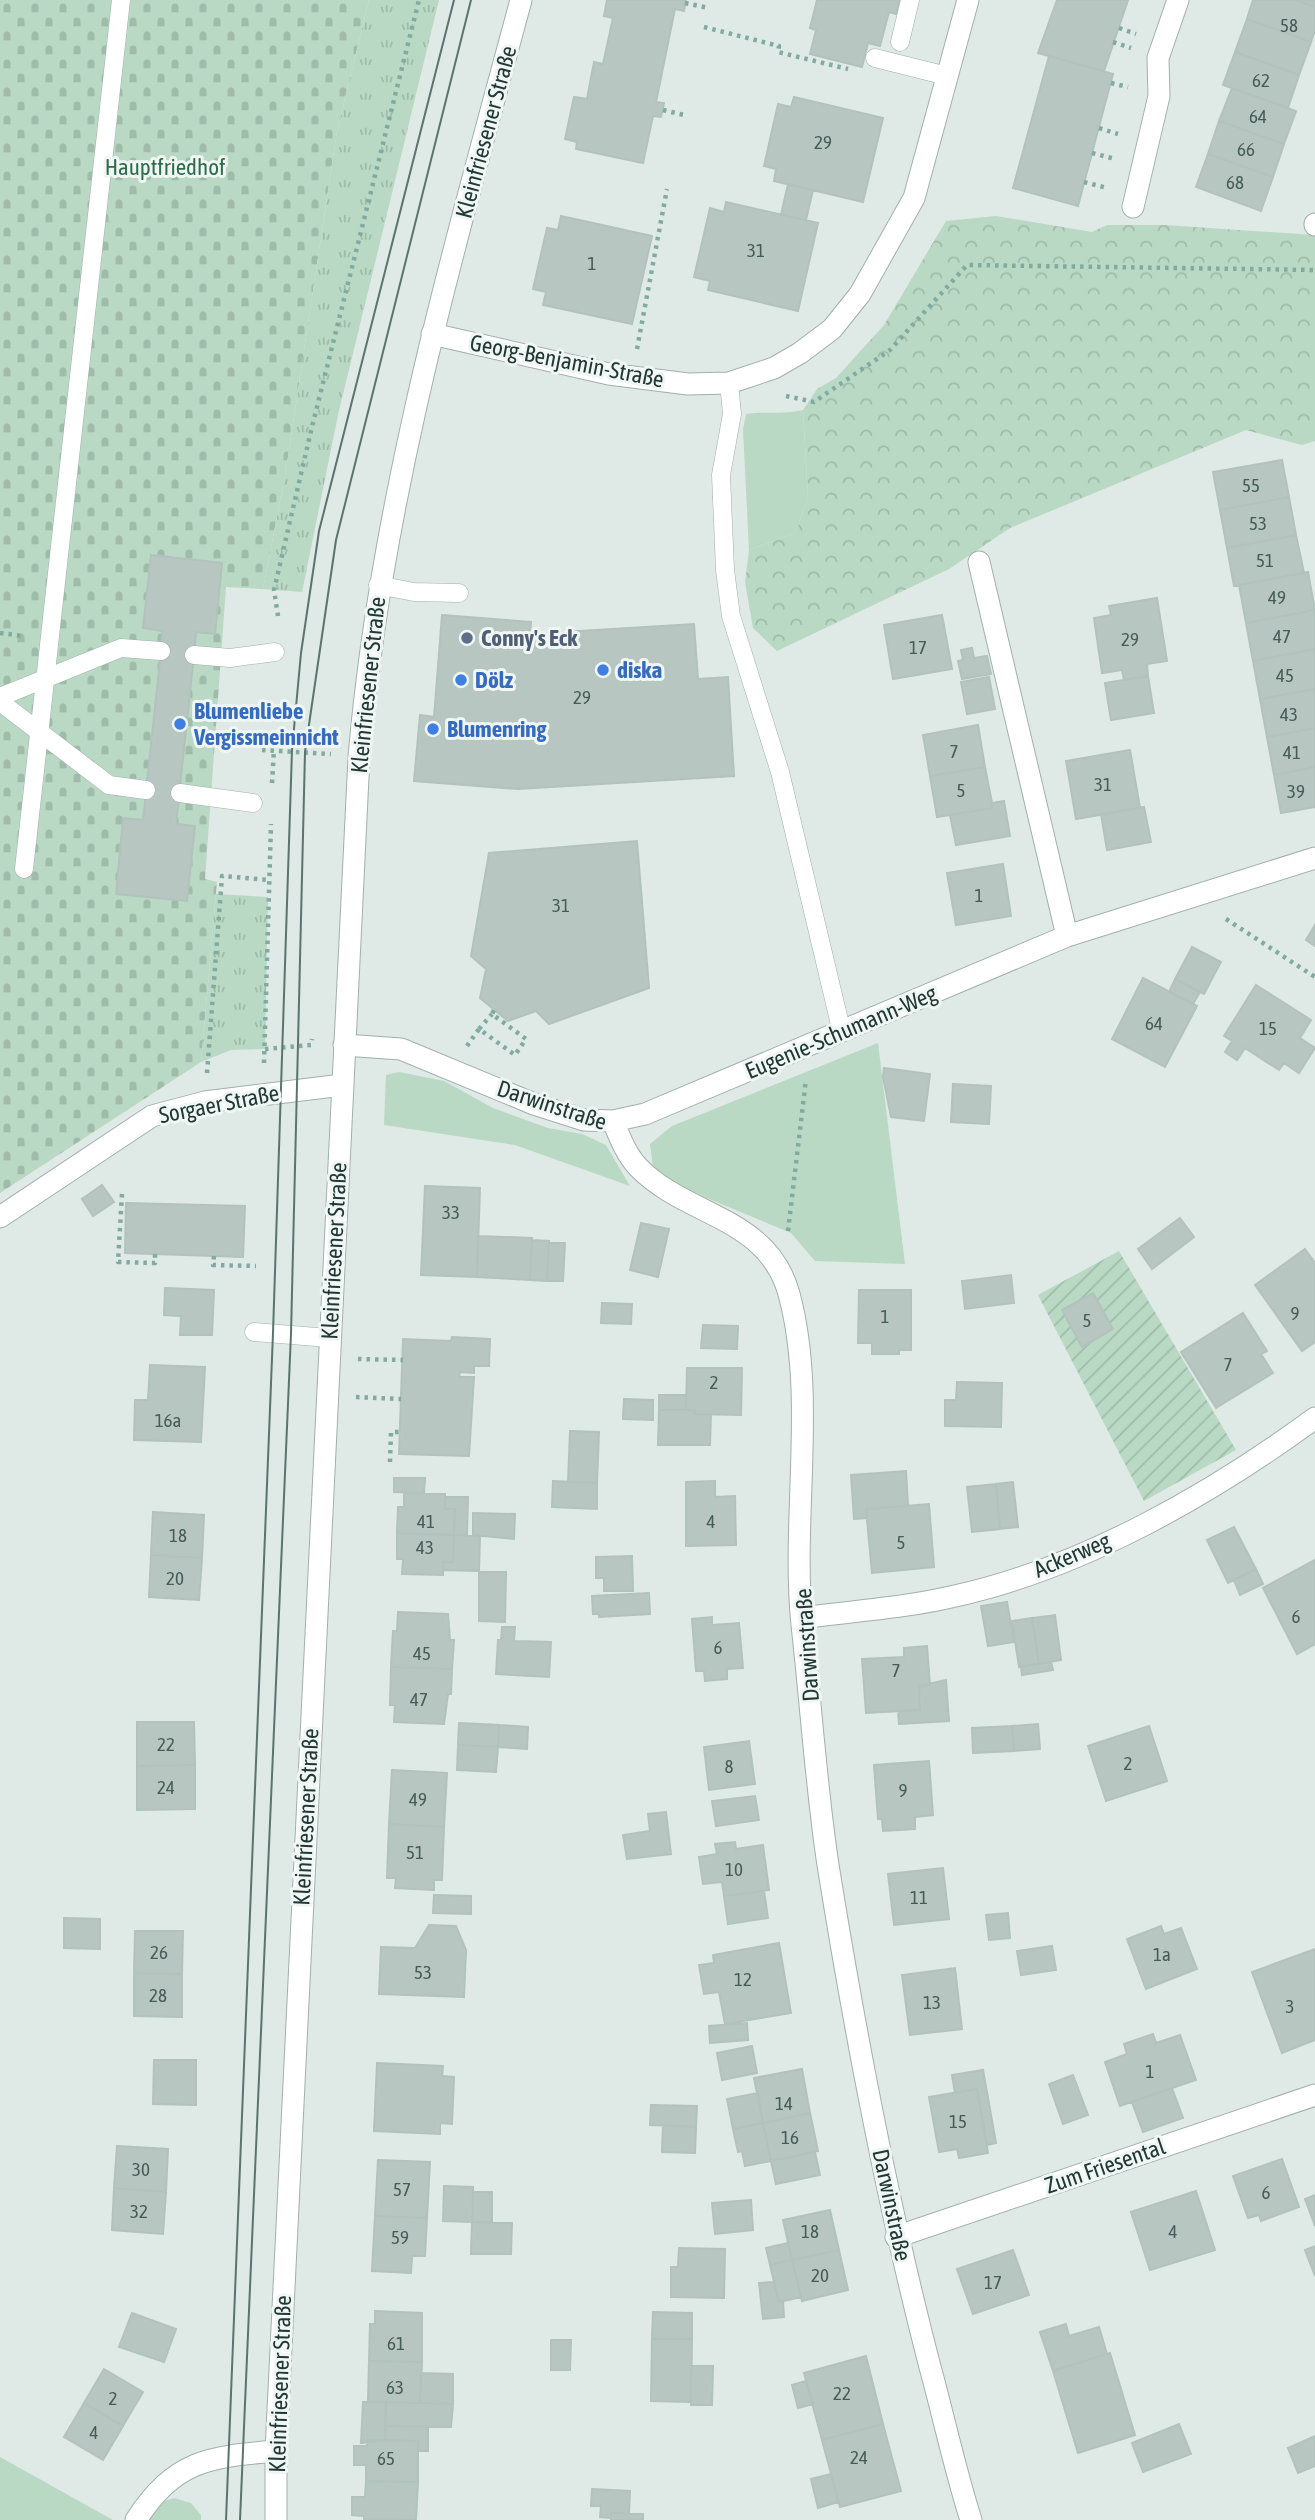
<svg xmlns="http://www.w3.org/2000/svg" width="1315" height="2520" font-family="'Asap Condensed',sans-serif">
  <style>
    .grass { fill: #b9d9c4 }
    .forest { fill: url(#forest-crowns) }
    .cemetery { fill: url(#cemetery-stones) }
    .park { fill: url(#park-tufts) }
    .garden { fill: url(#garden-furrows) }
    .building { fill: #b7c6c1; stroke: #b2c2bc; stroke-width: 2 }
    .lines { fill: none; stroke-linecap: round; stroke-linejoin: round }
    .service-casing { stroke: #a2b0ac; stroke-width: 19 }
    .minor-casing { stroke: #a2b0ac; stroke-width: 23 }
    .tertiary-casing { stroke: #a2b0ac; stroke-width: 23 }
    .path { stroke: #81aba1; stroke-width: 4.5; stroke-dasharray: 3.5 5; stroke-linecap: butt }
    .service { stroke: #fff; stroke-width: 18 }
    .minor { stroke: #fff; stroke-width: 21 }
    .tertiary { stroke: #fff; stroke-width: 21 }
    .tram { stroke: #5b746f; stroke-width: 2 }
    .service-dot { fill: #5c6f8a; stroke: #eff6f3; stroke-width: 2.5 }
    .shop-dot { fill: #3f7fe0; stroke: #eff6f3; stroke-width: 2.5 }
    .labels { text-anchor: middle; stroke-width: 6; stroke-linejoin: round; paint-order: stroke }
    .number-label { font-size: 19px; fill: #465c56 }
    .street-label { font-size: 23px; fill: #213833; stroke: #eff6f3 }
    .park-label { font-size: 23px; fill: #2e6c4b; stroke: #eff6f3 }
    .service-label { font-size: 23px; font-weight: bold; fill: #4e5e75; stroke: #eff6f3; text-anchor: start }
    .shop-label { font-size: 23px; font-weight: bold; fill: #366cbe; stroke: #eff6f3; text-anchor: start }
  </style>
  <defs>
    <pattern id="forest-crowns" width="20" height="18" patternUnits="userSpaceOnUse" patternTransform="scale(1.75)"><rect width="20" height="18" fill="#b9d9c4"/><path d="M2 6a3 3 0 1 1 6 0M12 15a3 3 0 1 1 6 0" fill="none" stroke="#9fbba9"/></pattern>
    <pattern id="cemetery-stones" width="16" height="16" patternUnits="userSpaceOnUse" patternTransform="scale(1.75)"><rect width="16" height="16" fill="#b9d9c4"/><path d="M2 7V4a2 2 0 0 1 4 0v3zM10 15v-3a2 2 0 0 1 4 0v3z" fill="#9fbba9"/></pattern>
    <pattern id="park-tufts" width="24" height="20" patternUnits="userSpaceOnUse" patternTransform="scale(1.75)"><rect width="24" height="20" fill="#b9d9c4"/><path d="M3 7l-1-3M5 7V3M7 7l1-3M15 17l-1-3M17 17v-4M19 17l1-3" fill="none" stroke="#9fbba9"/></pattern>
    <pattern id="garden-furrows" width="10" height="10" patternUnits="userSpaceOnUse" patternTransform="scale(1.75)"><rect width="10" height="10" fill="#b9d9c4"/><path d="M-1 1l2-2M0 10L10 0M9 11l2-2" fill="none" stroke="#9fbba9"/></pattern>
  </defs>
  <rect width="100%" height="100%" fill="#dfe9e5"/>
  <path class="grass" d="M803,410L808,498L795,533L749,550L743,429L746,414C768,411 780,415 803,410Z
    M878,1043L905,1264L815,1261L791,1233L678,1186L653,1167L650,1144L672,1126Z
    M399,1072L444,1081L493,1108L548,1128L582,1134L606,1145L630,1186L515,1145L384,1125L386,1075Z
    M0,2457L113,2520H0Z
    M174,2498L191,2503L201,2515V2520H149L162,2502Z"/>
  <path class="forest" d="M996,216L1092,232L1107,225H1165L1315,235V441L1302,445L1246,430L1010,528L949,569L777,651L753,628L745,582L749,550L795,533L808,498L803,410L817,389L836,378L884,325L946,221Z"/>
  <path class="cemetery" d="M0,0H369L337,131L286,470L263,589L226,587L205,879L217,882L201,1062L0,1193Z"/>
  <path class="park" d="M369,0H439L338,415L302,592L263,589L286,470L337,131Z
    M216,894L268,897L265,1049L231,1050L201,1062Z"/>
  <path class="garden" d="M1119,1251L1236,1450L1144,1501L1038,1295Z"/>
  <path class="building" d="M607,0H686L684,11L675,9L656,102L664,103L661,117L653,116L643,163L576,149L577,142L565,139L574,97L587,99L594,62L603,64L613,18L604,16Z
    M817,0H900L896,14L889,12L880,46L868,43L862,67L810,54L816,30L810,28Z
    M1057,0H1128L1104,71L1038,53Z
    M1253,0H1296L1315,7V30L1311,42L1247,19Z
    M1296,0H1315V7Z
    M1247,19L1311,42L1299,75L1235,52Z
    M1235,52L1299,75L1288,108L1223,85Z
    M1049,56L1113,74L1078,206L1013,188Z
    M1232,88L1296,111L1284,144L1219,121Z
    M794,97L883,118L863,202L774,181L776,169L764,166L778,104L791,107Z
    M1219,121L1284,144L1273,177L1208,154Z
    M1208,154L1273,177L1261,211L1196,187Z
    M788,184L813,190L806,220L781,215Z
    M726,202L818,223L798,311L708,290L710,281L694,277L710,208L724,212Z
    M561,216L652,236L632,324L543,305L546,292L533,289L547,228L558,230Z
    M1282,460L1289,497L1220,510L1213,472Z
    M1289,497L1296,535L1227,548L1220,510Z
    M1296,535L1304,573L1234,586L1227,548Z
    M151,555L222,563L215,634L196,632L194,655L176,824L195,826L187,901L116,894L123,818L143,820L161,651L162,631L143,628Z
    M1308,572L1315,610L1246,623L1239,585Z
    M1157,598L1167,661L1147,664L1148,676L1124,680L1122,670L1102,673L1094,618L1111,615L1109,606Z
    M1315,610V649L1253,661L1246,623Z
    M442,615L531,622L530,634L694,624L698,679L728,677L734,776L518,789L414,781L420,715L434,717Z
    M942,615L952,669L893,679L884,625Z
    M972,648L974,658L987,656L991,674L962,679L958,661L963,660L961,650Z
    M1315,649V689L1260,699L1253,661Z
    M1148,676L1154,713L1111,720L1105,683Z
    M989,677L995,709L967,714L961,682Z
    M1315,689V728L1267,737L1260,699Z
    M978,725L985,767L930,776L923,735Z
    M1315,728V767L1274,775L1267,737Z
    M1130,750L1140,808L1076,819L1066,761Z
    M985,767L993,808L937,817L930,776Z
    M1315,767V807L1281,813L1274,775Z
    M1004,801L1010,836L956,845L950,815L993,808L992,803Z
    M1144,807L1151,842L1107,850L1101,814Z
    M637,841L649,988L549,1024L536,1011L508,1021L480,998L486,969L471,956L489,853Z
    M1003,864L1011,916L956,925L947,873Z
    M1315,925V946L1306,940Z
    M1192,947L1221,962L1204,994L1175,979Z
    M1143,978L1197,1006L1165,1067L1112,1039Z
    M1175,979L1200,992L1193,1004L1169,992Z
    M1256,985L1311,1020L1300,1038L1315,1048L1299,1073L1284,1063L1279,1070L1245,1048L1237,1060L1225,1052L1232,1041L1224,1036Z
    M884,1068L930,1074L924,1121L891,1117L883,1077Z
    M953,1084L991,1086L989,1124L951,1122Z
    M102,1185L114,1202L93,1216L82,1199Z
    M425,1186L480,1188L477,1277L421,1275Z
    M126,1203L245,1206L243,1257L125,1253Z
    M1180,1218L1194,1237L1152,1269L1138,1249Z
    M641,1223L669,1229L658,1277L630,1270Z
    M478,1236L532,1238L530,1280L477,1277Z
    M532,1240L549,1241L547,1281L530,1280Z
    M549,1243H565L563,1281H547Z
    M1305,1249L1315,1263V1342L1302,1351L1255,1285Z
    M1011,1275L1014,1303L965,1309L962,1281Z
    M165,1288L214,1290L212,1335H180L181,1316L164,1315Z
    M859,1290H911V1350H899V1354H872V1343H858Z
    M1093,1293L1113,1329L1082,1347L1062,1310Z
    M602,1303L632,1304L631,1324L601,1323Z
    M1243,1313L1267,1351L1261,1354L1273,1373L1216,1408L1181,1352Z
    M703,1325L738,1326L737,1349L701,1348Z
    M452,1337L490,1339L489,1366H474V1373L460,1372L459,1377H474L469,1456L399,1454L403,1339L451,1341Z
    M150,1365L205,1367L201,1442L134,1440L135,1400H148Z
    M687,1368H742L741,1415L694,1414L695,1410H686Z
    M957,1382L1002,1383L1001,1427L945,1426V1400H956Z
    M659,1395H686V1410H659Z
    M624,1399L653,1400V1420L623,1419Z
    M659,1410H695L694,1414H711L710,1445H658Z
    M570,1431L599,1432L597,1483L568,1482Z
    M906,1471L908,1506L866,1509L867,1518L854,1519L851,1475Z
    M394,1478H425L424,1493L394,1492Z
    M553,1481L597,1483V1509L552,1507Z
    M715,1481V1497L735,1496L736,1545L686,1546V1482Z
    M1013,1482L1018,1527L1000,1529L996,1484Z
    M996,1484L1000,1529L972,1532L967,1487Z
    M404,1493L445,1494V1509H455L454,1535L397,1533L398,1507H404Z
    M445,1497H468L467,1535H454L455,1509H445Z
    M929,1504L934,1567L872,1573L866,1509Z
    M153,1512L204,1515L202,1558L151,1555Z
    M473,1513L515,1514L514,1539L473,1535Z
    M1234,1527L1256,1569L1228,1583L1207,1540Z
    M397,1533L454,1535L453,1562H443V1575L402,1574L403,1559H397Z
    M454,1535L480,1536L479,1571L443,1570V1562H453Z
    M151,1555L202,1558L199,1600L149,1597Z
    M632,1556L633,1591H604V1578H596V1557Z
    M1315,1560V1644L1297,1654L1263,1588Z
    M1256,1569L1263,1584L1240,1595L1234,1580Z
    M479,1572H506L505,1622L479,1621Z
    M649,1593L650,1614L599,1617V1614H593L592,1596Z
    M1007,1602L1014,1642L988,1646L981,1606Z
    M398,1612L448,1614L450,1640H454L452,1669L391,1667L393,1631H397Z
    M1055,1615L1061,1660L1039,1664L1032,1618Z
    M712,1617V1625L739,1623L743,1668L727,1669V1679L705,1681L704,1671H696L692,1619Z
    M1032,1618L1039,1664L1019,1667L1012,1621Z
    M502,1627H515L514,1641L551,1642L549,1677L496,1674L498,1640H501Z
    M927,1646L930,1685L919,1686L920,1710L866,1713L862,1659L904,1657V1648Z
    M1051,1662L1053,1670L1022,1675L1021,1666Z
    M391,1667L452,1669L451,1694H448L444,1724L394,1722L395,1705H390Z
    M946,1680L949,1721L899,1724L898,1711L920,1710L919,1686Z
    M137,1722H194L195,1765L137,1766Z
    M459,1723L499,1725L498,1747L458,1745Z
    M1038,1724L1040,1749L1014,1751L1012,1726Z
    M499,1725L528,1727L527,1749L498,1747Z
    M1012,1726L1014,1751L973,1753L972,1728Z
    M1149,1726L1167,1781L1106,1801L1088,1746Z
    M749,1741L755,1784L709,1790L704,1747Z
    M458,1745L498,1747L496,1772L457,1770Z
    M929,1761L933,1815L915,1817V1829L883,1831L882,1819H878L874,1765Z
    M195,1765V1809L137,1810V1766Z
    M392,1770L447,1773L444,1827L389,1824Z
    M755,1796L759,1820L716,1826L712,1801Z
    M666,1812L671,1854L627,1859L623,1835L650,1831L648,1814Z
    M389,1824L444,1827L442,1880H434V1890L395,1888L396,1878H387Z
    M735,1842L736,1849L763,1845L769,1890L724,1896L722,1882L703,1884L699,1857L717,1854L715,1844Z
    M943,1868L949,1919L894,1925L888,1874Z
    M764,1891L768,1918L728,1924L724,1896Z
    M434,1895L471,1896V1914L433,1913Z
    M1008,1913L1010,1938L989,1940L986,1915Z
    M64,1918L100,1919V1949L64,1948Z
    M429,1925L456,1926L466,1950L464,1997L379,1994L381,1947L415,1948Z
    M1161,1926L1164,1934L1181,1928L1197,1969L1146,1989L1127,1939Z
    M135,1931H183L182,1974L134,1973Z
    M779,1943L791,2013L725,2024L719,1992L704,1994L699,1965L714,1963L713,1955Z
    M1052,1946L1056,1970L1021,1975L1017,1951Z
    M1315,1949V2040L1282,2053L1252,1972Z
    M955,1968L962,2029L910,2035L902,1975Z
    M134,1973L182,1974V2017L134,2016Z
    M747,2023L748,2040L710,2043L709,2026Z
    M1153,2034L1156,2043L1180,2035L1196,2080L1120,2106L1105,2062L1127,2054L1124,2044Z
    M752,2046L757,2073L722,2080L717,2053Z
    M154,2060H196V2105L153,2104Z
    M377,2063L443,2066L442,2076L454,2077L452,2124L440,2123V2134L374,2131Z
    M802,2069L810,2113L763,2123L754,2078Z
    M983,2070L996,2143L987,2145L977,2089L955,2093L952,2075Z
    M1073,2075L1088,2115L1063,2124L1049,2084Z
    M1172,2088L1183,2118L1143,2132L1132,2102Z
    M977,2089L988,2153L959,2158L957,2149L939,2152L929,2097Z
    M758,2093L763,2123L733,2129L727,2099Z
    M651,2105L697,2106L696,2127L650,2125Z
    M810,2113L818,2151L771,2161L763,2123Z
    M763,2123L771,2161L745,2166L742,2151L738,2152L733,2129Z
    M663,2125L696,2127L695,2153L662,2152Z
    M117,2146L168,2149L166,2192L114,2188Z
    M815,2152L820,2175L776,2184L771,2161Z
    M1282,2159L1299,2207L1261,2221L1259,2215L1248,2218L1233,2176Z
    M378,2160L430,2162L427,2218L375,2216Z
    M444,2186L473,2187L472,2222L443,2221Z
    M114,2188L166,2192L163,2234L112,2230Z
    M1196,2191L1215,2250L1150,2270L1131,2212Z
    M473,2192H492V2222H472Z
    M1315,2195V2226L1305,2199Z
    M751,2200L753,2230L715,2234L712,2203Z
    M830,2210L839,2250L792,2260L783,2220Z
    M375,2216L427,2218L425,2256H412L411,2273L372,2271Z
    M472,2222L512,2223L511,2254H471Z
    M788,2243L792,2260L770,2265L766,2248Z
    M1315,2246V2276L1305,2250Z
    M679,2248L725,2249L724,2298L671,2297V2267H678Z
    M839,2250L848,2290L802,2301L792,2260Z
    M1013,2250L1029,2295L973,2314L957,2269Z
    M792,2260L801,2297L779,2302L770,2265Z
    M774,2282L779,2302L783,2301L784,2317L763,2319L759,2283Z
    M375,2311L422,2313V2362L369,2361L370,2324H375Z
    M653,2312L692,2313V2339H652Z
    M132,2313L176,2329L164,2362L119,2347Z
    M1066,2324L1069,2336L1099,2327L1107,2354L1053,2371L1040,2332Z
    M652,2339H692L691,2402L651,2401Z
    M551,2340H571L570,2370H551Z
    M1110,2353L1135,2435L1078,2453L1053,2371Z
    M866,2356L883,2424L822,2440L804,2373Z
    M369,2361L422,2362L420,2403L368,2402Z
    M691,2366H713L712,2405H691Z
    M104,2369L143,2392L123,2426L84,2403Z
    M421,2373L453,2374V2404L420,2403Z
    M806,2381L813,2404L798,2408L792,2385Z
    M363,2402H386L385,2440L361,2443Z
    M386,2402L453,2404L451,2427L385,2426Z
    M84,2403L123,2426L103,2460L64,2437Z
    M883,2424L901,2491L840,2507L822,2440Z
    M1179,2424L1191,2454L1143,2472L1132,2443Z
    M385,2426L428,2427V2451H418V2441L385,2440Z
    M1315,2436V2466L1298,2473L1288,2448Z
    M367,2440L418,2441V2482L366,2481V2465H354V2446H367Z
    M831,2474L838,2502L818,2508L811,2479Z
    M366,2481L418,2482L416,2520L364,2519V2516L352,2515V2497H365Z
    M592,2489L630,2491L629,2513H611V2518L600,2517L601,2506H591Z
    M611,2513L643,2514V2520H611Z"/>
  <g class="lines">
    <g class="service-casing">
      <path id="service" d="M900,42L910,0
        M875,58L947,76
        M729,383L732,414L721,475L725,570L731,616L780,772L842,1033
        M378,585L414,592L459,593
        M194,655L230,658L275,652
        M0,697L121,648L161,651
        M0,702L109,785L146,790
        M180,793L253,803
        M24,869L121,0
        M254,1332L329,1338"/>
    </g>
    <g class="minor-casing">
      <path id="minor" d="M1133,207L1159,96L1158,58L1178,0
        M1315,225V224
        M432,334L609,374L688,384L729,383L774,368L800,353L832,329L860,294L914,198L968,0
        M979,562L1067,936
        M344,1045L401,1049L534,1104L584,1120L613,1121L645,1114L1067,936L1315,858
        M613,1121C620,1138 626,1154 638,1167C686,1217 768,1216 789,1294C817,1397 791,1519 802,1625C811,1705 816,1786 828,1865C855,2033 887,2202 930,2367C944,2418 955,2470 971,2520
        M0,1217L152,1116L205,1102L342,1085
        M802,1618C852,1611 905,1608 955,1596C1082,1568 1210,1495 1315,1418
        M896,2237L1315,2095
        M136,2520C176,2459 209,2457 276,2451"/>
    </g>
    <g class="tertiary-casing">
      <path id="tertiary" d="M276,2520V2451L359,757C381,499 454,249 521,0"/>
    </g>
    <path class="path" d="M685,3L709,8
      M704,27L779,46L778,52L848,69
      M1119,28L1136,34
      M1113,42L1131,48
      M1111,83L1128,87
      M663,110L684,115
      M1099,128L1118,134
      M1092,153L1115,159
      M1084,182L1107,188
      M637,349L667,189
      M786,396L814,402L890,350L967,265L1315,270
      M278,616L274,590L311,431L419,0
      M0,633L23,636
      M262,750L331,754
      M272,783L274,749
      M1226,919L1315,977
      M479,1029L492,1014
      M467,1046L479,1029L515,1055L526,1039L492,1014L494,1010
      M265,1049L311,1045L312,1039
      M264,1063L271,824
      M207,1073L222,876L269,880
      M122,1194L118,1262L155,1263V1254
      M788,1231L806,1079
      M214,1256L213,1265L256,1266
      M358,1359L403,1360
      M356,1397L401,1399
      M390,1462L391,1432H400"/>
    <use href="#service" class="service"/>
    <use href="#minor" class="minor"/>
    <use href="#tertiary" class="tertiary"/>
    <path class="tram" d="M226,2520L273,1333L292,750L301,653L319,531L454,0
      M240,2520L291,1334L305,752L336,540L471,0"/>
  </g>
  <circle class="service-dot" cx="467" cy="638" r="7"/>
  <g class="shop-dot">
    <circle cx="603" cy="670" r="7"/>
    <circle cx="461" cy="680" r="7"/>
    <circle cx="180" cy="724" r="7"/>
    <circle cx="433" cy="729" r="7"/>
  </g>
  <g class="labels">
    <g class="number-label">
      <text x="1289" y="32">58</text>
      <text x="1261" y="87">62</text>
      <text x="1258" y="123">64</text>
      <text x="823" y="149">29</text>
      <text x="1246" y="156">66</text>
      <text x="1235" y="189">68</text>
      <text x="756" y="257">31</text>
      <text x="592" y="270">1</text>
      <text x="1251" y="492">55</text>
      <text x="1258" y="530">53</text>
      <text x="1265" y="567">51</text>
      <text x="1277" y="604">49</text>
      <text x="1282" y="643">47</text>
      <text x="1130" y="646">29</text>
      <text x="918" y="654">17</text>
      <text x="1285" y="682">45</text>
      <text x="582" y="704">29</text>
      <text x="1289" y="721">43</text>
      <text x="954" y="758">7</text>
      <text x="1292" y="759">41</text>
      <text x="1103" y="791">31</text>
      <text x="961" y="797">5</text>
      <text x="1296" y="798">39</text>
      <text x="979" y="902">1</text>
      <text x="561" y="912">31</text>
      <text x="1154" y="1030">64</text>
      <text x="1268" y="1035">15</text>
      <text x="451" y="1219">33</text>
      <text x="1295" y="1320">9</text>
      <text x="885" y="1323">1</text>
      <text x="1087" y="1327">5</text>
      <text x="1228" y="1371">7</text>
      <text x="714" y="1389">2</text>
      <text x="168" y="1427">16a</text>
      <text x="426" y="1528">41</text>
      <text x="711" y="1528">4</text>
      <text x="178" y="1542">18</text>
      <text x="901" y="1549">5</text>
      <text x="425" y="1554">43</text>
      <text x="175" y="1585">20</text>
      <text x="1296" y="1623">6</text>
      <text x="718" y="1654">6</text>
      <text x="422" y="1660">45</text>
      <text x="896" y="1677">7</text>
      <text x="419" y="1706">47</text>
      <text x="166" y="1751">22</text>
      <text x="1128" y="1770">2</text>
      <text x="729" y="1773">8</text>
      <text x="166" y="1794">24</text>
      <text x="903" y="1797">9</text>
      <text x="418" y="1806">49</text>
      <text x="415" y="1859">51</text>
      <text x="734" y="1876">10</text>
      <text x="919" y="1904">11</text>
      <text x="159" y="1959">26</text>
      <text x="1162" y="1961">1a</text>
      <text x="423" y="1979">53</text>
      <text x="743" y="1986">12</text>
      <text x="158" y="2002">28</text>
      <text x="932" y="2009">13</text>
      <text x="1290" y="2013">3</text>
      <text x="1150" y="2078">1</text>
      <text x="784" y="2110">14</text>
      <text x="958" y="2128">15</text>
      <text x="790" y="2144">16</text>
      <text x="141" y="2176">30</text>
      <text x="402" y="2196">57</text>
      <text x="1266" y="2199">6</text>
      <text x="139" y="2218">32</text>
      <text x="810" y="2238">18</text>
      <text x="1173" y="2238">4</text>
      <text x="400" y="2244">59</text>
      <text x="820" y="2282">20</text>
      <text x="993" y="2289">17</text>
      <text x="396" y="2350">61</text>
      <text x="395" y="2394">63</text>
      <text x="842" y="2400">22</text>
      <text x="113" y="2405">2</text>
      <text x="94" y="2439">4</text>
      <text x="859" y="2464">24</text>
      <text x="386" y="2465">65</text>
    </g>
    <g class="street-label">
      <text transform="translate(486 132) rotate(-75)" y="8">Kleinfriesener Straße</text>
      <text transform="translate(567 361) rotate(11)" y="8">Georg-Benjamin-Straße</text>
      <text transform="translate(368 685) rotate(-84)" y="8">Kleinfriesener Straße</text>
      <text transform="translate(841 1032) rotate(-23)" y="8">Eugenie-Schumann-Weg</text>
      <text transform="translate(219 1104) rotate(-11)" y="8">Sorgaer Straße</text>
      <text transform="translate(552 1105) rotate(18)" y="8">Darwinstraße</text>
      <text transform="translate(334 1251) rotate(-87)" y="8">Kleinfriesener Straße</text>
      <text transform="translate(1072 1555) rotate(-23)" y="8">Ackerweg</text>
      <text transform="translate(807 1645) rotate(-94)" y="8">Darwinstraße</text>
      <text transform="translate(306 1817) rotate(-87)" y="8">Kleinfriesener Straße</text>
      <text transform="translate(1105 2166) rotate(-19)" y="8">Zum Friesental</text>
      <text transform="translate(892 2205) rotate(78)" y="8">Darwinstraße</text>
      <text transform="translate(280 2384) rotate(-88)" y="8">Kleinfriesener Straße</text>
    </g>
    <g class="park-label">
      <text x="165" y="175">Hauptfriedhof</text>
    </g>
    <g class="service-label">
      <text x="481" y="646">Conny's Eck</text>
    </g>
    <g class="shop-label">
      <text x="617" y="678">diska</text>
      <text x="475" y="688">Dölz</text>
      <text x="194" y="719">Blumenliebe<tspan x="194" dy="26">Vergissmeinnicht</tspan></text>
      <text x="447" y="737">Blumenring</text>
    </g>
  </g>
</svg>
